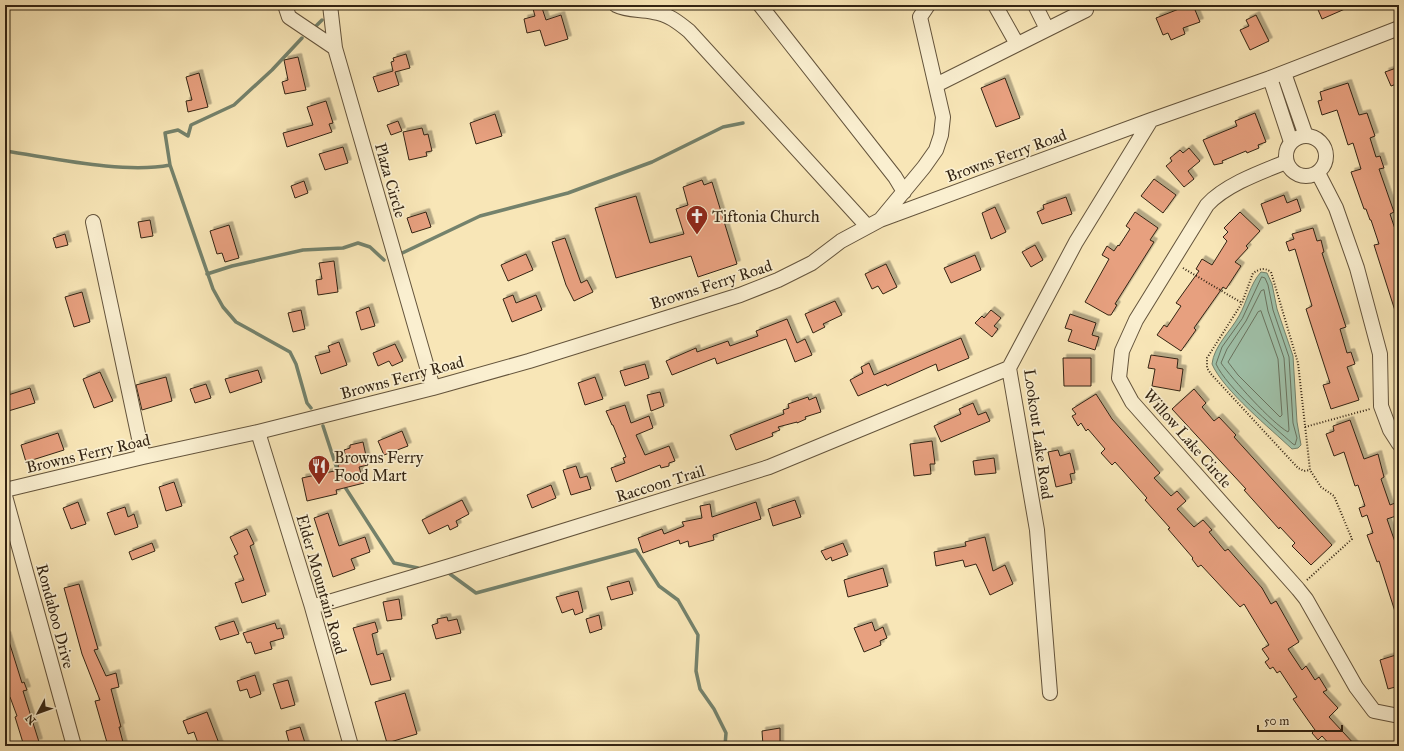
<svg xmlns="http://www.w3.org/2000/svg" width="1404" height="751" font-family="'IM FELL Great Primer',serif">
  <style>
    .water { fill: #9fc0a8; stroke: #74826c }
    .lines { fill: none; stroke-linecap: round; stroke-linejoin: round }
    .shore { stroke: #69725e; stroke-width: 1 }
    .stream { stroke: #74826c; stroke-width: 3.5 }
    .building { fill: #e7a07f; stroke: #332413; filter: url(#shadow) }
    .minor-casing { stroke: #64543c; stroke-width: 16 }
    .path { stroke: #332413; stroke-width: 2; stroke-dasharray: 1 2; stroke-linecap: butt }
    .minor { stroke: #faefd0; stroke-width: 14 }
    .labels { text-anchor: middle; stroke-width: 3.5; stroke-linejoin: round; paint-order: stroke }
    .street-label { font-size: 16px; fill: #332413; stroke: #faefd0 }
    .poi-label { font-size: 16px; fill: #332413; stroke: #faefd0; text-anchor: start }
  </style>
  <defs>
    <filter id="shadow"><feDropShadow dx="3.5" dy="-3.5" stdDeviation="0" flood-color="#0004"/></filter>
  </defs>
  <rect width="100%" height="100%" fill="#f8e6b7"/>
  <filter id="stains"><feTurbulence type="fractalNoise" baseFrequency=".005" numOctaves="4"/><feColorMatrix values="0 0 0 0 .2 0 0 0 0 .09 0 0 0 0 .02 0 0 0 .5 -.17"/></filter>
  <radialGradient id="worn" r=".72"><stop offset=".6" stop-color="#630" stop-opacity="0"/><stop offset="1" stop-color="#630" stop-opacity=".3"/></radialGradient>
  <path class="water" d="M1261,272L1267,273L1272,284L1277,309L1293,356L1297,422L1301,445L1298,448L1292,449C1271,429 1223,390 1212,364C1214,346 1230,332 1239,316C1247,302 1250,284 1261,272Z"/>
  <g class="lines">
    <path class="shore" d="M1262,277L1265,278L1268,285L1273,310L1289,357L1293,423L1297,438L1295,445L1293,444C1272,425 1227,388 1216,364L1222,347L1242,319Z
      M1264,290L1268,311L1284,358L1289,430L1288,432C1272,423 1232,379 1221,363L1227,349L1246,321L1261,291Z
      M1261,311L1278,359L1282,415L1280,417L1238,375L1228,362L1258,312Z"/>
    <path class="stream" d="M316,26L322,20
      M302,38L272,70L234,105L191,125L188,136L178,130L165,133L170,165L213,289L223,307L236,322L290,352L296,364L307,403L311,408
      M5,151C53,158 124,174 170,165
      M398,255L480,216L568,193L652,162L723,127L743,123
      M207,274L232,266L303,250L343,248L358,243L370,247L384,260
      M323,426L339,475
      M343,484L394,563L418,568
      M450,574L476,593L636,550L659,586L678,600L698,635L696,671L700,689L714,709L726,733L725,746"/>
  </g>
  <path class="building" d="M532,5H541L546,20L561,15L568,39L545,46L540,30L527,33L524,19L535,16Z
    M1189,5H1193L1200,22L1183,28L1185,34L1171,40L1168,33L1163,35L1156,18Z
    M1316,5H1354L1322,19Z
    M1256,15L1269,41L1250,50L1240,30L1249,26L1246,20Z
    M406,54L410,68L395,72L399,85L378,92L373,77L393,71L391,62L394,61L393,58Z
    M298,57L306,90L285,94L282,82L288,80L284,60Z
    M1399,67V83L1391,86L1385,72Z
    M199,73L208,107L188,112L186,101L192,100L186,77Z
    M1005,78L1020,118L996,127L981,88Z
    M1348,83L1359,115L1367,113L1375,136L1370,138L1376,157L1380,156L1384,168L1379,169L1394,212L1390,214L1396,232L1399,231V317H1397L1374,245L1379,244L1371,220H1370L1366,209H1364L1351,172L1361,169L1353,143L1348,145L1337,110L1322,115L1318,101L1322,100L1320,92Z
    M326,101L333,123L329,124L332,132L287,147L283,133L313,125L307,107Z
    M1255,113L1266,142L1258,145L1259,148L1247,153L1246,151L1222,161L1223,163L1214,165L1203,140L1237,126L1235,121Z
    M495,114L502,136L476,144L470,123Z
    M398,121L402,131L391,135L387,125Z
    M422,128L424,135L428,134L432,151L426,152L427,156L409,160L403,132Z
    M343,147L348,163L325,170L319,154Z
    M1189,148L1200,161L1188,171L1194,179L1184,187L1166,166L1172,161L1170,158L1180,150L1183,153Z
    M1154,179L1176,195L1163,213L1141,196Z
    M702,180L704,185L712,182L737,264L698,277L691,256L616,278L595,208L636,196L650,243L684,234L676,209L688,205L683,187Z
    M304,181L308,193L295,198L291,186Z
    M1284,195L1287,203L1297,199L1301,211L1268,224L1261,204Z
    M1066,197L1072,214L1042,224L1037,212L1044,209L1043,205Z
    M995,207L1006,232L991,239L982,213Z
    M426,212L431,227L412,233L407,218Z
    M1135,212L1158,228L1150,240L1154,242L1115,304L1117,305L1111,315H1108L1085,302L1109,259L1102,255L1107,246L1114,251L1118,245L1119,246L1130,229L1126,226Z
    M1240,212L1260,231L1246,246L1248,248L1235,262L1241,266L1226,289L1223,287L1194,328L1196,330L1181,351L1157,335L1164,325L1167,327L1181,306L1176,303L1199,271L1196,269L1202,259L1212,265L1227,241L1223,237L1228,232L1224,228Z
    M150,220L153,236L141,238L138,222Z
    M229,225L239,258L225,262L222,253L217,254L210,231Z
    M1313,228L1317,241L1321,240L1324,252L1322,253L1346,327L1340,329L1347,353L1351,352L1355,364L1347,367L1359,400L1331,409L1323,385L1330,383L1306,309L1312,306L1295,249L1289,251L1286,242L1294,239L1292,234Z
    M65,234L68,245L56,248L53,238Z
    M565,238L581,283L587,280L593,292L574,301L566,285L552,242Z
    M1035,245L1043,260L1031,267L1022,252Z
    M526,254L533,270L508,281L501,265Z
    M975,255L981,270L951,283L944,268Z
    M334,261L338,292L318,295L316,280L322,279L319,263Z
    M886,264L897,287L883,294L878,286L872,289L865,274Z
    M82,292L90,322L74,327L65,297Z
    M513,295L516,303L536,295L542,310L512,322L503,299Z
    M835,301L842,315L823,324L825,327L813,333L805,314Z
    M369,307L375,326L361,330L356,312Z
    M301,310L305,329L293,332L288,313Z
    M991,310L1001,318L994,326L998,329L992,337L975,323L982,316L984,318Z
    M1070,314L1096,323L1092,335L1099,337L1095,350L1068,341L1072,330L1065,328Z
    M787,319L797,343L805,339L812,355L795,362L786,339L717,364L715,358L672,375L666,361L696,348L697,352L728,341L730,346L758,336L756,331Z
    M961,338L969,358L938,371L936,364L887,386L886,384L858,396L850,380L863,373L861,367L869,363L874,375Z
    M339,342L347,365L321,374L315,356L330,352L328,346Z
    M395,344L403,361L392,366L389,361L378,366L373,353Z
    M1151,355L1178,359L1177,368L1183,369L1180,391L1152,386L1155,369L1148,368Z
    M1063,358H1091V386H1064Z
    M645,364L649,378L625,386L620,371Z
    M258,370L262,382L230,393L225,379Z
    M100,372L113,401L94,408L83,379Z
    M166,377L172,401L142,410L136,385Z
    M595,377L603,399L585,405L578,383Z
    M206,384L211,398L195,403L190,389Z
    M30,388L35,403L5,412V396Z
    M1194,389L1206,403L1202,407L1214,421L1219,417L1236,435L1234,437L1332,545L1311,565L1292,546L1295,543L1280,527L1279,529L1244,490L1246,489L1172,409Z
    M660,392L664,406L651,411L647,395Z
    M1096,394L1112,419L1160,473L1154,478L1171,496L1177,491L1186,501L1177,509L1194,527L1203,520L1212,530L1209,532L1225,551L1228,549L1262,588L1271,604L1276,601L1299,642L1288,649L1302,670L1306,666L1315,680L1319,677L1327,690L1323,692L1338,708L1329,717L1356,746H1331L1322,736L1318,740L1312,733L1315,730L1293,699L1297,697L1280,671L1277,673L1273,667L1270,669L1265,662L1269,659L1262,649L1269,645L1244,604L1240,607L1201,565L1198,567L1192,559L1193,558L1168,529L1170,528L1145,500L1147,498L1115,462L1112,465L1101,453L1105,449L1088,429L1086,431L1081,423L1078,426L1072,416L1076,414L1072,409Z
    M808,397L809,400L816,397L821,412L805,417L806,419L797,423V422L778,427L780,430L772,433L773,436L736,450L730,435L784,414L783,410L789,408L788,404Z
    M973,403L978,415L986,412L990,421L941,442L934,426L961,414L959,409Z
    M625,405L631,423L649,416L653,428L636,435L645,455L669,446L675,461L669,463V466L661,468L660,465L616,482L611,468L625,463L623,458L626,457L613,425H612L606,411Z
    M1350,420L1364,459L1378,454L1384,477L1381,479L1390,505L1395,503L1399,515L1387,519L1395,542L1399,541V617L1397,618L1379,561L1377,562L1367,535L1373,533L1367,515L1362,517L1359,508L1365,506L1358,485L1355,486L1344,452L1334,456L1326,434L1334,431L1333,426Z
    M402,431L408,446L384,455L378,441Z
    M58,433L64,450L26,462L21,445Z
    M932,441L935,464H930L931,474L914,476L910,444Z
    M363,442L368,465L359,467L364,483L336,490L337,494L307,501L302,478L339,470L338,465L347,462L344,450L350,448V445Z
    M1058,450L1060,456L1070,453L1075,473L1070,474L1072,483L1056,487L1048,452Z
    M994,458L996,473L975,475L973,461Z
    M576,466L580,478L587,476L591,489L571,495L563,470Z
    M174,482L182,506L166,511L159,487Z
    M551,485L556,498L532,508L527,495Z
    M462,500L469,514L456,521L458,526L450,530L448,525L429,534L422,520Z
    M795,500L801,517L773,526L768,509Z
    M78,502L86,524L71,529L63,508Z
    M756,502L761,519L713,535L714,540L689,547L688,541L680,544L679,540L643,553L638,538L662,529L664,534L684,526L682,522L702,518L700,506L710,504L712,517Z
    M125,507L128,517L134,514L138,527L115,535L107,513Z
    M328,513L339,546L365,537L370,552L351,559L355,569L333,577L314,518Z
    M247,529L254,544L250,546L266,595L242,603L235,583L244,580L234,556L238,554L230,537Z
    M985,537L993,571L1005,565L1013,584L990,595L976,564L965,567L963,560L936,566L934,552L966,546L965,542Z
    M152,543L155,551L132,560L129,552Z
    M843,543L848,555L832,561L831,557L826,560L821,551Z
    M883,568L888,586L848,597L844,580Z
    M629,581L633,594L611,600L607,587Z
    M79,584L98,649L94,650L106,676L116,673L119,687L111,689L121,727H119L124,746H108L95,701L100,700L82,654L64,588Z
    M578,591L583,612L575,615L573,609L562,613L556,597Z
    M399,599L402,619L387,621L383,602Z
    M599,615L602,629L590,633L586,619Z
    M447,617L448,621L457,619L461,633L436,639L432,625L438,623L437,619Z
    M234,621L239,634L220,640L215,627Z
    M375,622L378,632L372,634L377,655L383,653L391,680L371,685L353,628Z
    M872,622L875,631L883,627L887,638L880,641L881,645L864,652L854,628Z
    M275,623L277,629L281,628L284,638L270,642L272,649L255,654L251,642L247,643L243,633Z
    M5,635H7L22,683L24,682L27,690L23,691L39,742L24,746L15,717L17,716L10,697L5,699Z
    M1399,654V686L1388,689L1380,660Z
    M255,675L261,694L250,698L247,689L240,691L237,681Z
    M288,680L295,705L281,709L273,684Z
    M405,693L417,734L387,743L375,702Z
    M207,712L220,746H199L194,732L188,734L183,721Z
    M300,727L306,746H290L286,731Z
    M780,728V746H763L762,731Z"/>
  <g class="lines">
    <g class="minor-casing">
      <path id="minor" d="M285,5L289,17L335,48L433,388
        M330,5L335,48
        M616,5C628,11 640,9 653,12C668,14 678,22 689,31L867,226
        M760,5L895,177L904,192
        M995,5L1017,44
        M1035,5L1047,29
        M1284,73L1306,136
        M1270,78L1291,142
        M936,85L1086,10
        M1286 156a20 20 0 1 1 40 0a20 20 0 1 1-40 0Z
        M1286,162C1261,172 1225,185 1207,205L1136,320L1122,351L1119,378L1132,402L1298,589L1306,599L1356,687L1374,711L1399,716
        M1318,173L1336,208L1357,268L1380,354L1381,406L1390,430L1399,444
        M881,219L924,167L936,150L941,135L943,117L920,17L928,5
        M93,222L143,457
        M258,432L312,607L351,746
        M5,490L143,457L258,432L433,388L529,361L740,295L778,280L812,263L841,241L880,220L1151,120L1270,78L1399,28
        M5,496L74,746
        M312,607L450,566L769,467L1009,368
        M1050,693L1037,530L1009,368L1076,242L1151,120"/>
    </g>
    <path class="path" d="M1183,268L1242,303
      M1305,427L1370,409
      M1307,580L1352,539L1334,496L1321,487L1310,470L1298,363L1271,272C1264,267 1260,269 1253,273L1242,303L1207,358V368L1211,374L1298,468L1304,471L1310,470"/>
    <use href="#minor" class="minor"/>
  </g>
  <defs>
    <g id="church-pin" transform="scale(1.15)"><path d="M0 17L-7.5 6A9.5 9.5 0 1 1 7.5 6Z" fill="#8f2418" stroke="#faefd0"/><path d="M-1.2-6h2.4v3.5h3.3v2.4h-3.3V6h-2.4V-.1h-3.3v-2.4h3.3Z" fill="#fff"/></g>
    <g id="restaurant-pin" transform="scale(1.15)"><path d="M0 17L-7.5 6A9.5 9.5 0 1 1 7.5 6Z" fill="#8f2418" stroke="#faefd0"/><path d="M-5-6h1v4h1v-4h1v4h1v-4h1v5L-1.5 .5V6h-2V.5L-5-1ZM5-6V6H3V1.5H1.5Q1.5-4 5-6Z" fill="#fff"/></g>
  </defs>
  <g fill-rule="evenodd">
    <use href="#church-pin" x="697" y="216"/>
    <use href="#restaurant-pin" x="319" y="466"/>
  </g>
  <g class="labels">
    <g class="street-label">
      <text transform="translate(1006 155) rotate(-20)" y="6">Browns Ferry Road</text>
      <text transform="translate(391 180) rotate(74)" y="6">Plaza Circle</text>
      <text transform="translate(711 284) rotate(-18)" y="6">Browns Ferry Road</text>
      <text transform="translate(402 377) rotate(-15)" y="6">Browns Ferry Road</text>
      <text transform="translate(1039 434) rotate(82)" y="6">Lookout Lake Road</text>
      <text transform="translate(1188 438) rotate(49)" y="6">Willow Lake Circle</text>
      <text transform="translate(88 453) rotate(-13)" y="6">Browns Ferry Road</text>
      <text transform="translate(660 483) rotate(-17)" y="6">Raccoon Trail</text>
      <text transform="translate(322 584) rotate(74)" y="6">Elder Mountain Road</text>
      <text transform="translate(56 616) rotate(75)" y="6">Rondaboo Drive</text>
    </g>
    <g class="poi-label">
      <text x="712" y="222">Tiftonia Church</text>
      <text x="334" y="463">Browns Ferry<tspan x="334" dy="18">Food Mart</tspan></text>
    </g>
  </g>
  <rect width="1404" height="751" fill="none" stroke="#f8e6b7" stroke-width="20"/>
  <rect x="6" y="6" width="1392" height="739" fill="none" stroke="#332413" stroke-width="2"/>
  <rect x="10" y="10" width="1384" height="731" fill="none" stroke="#332413"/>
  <g transform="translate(38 713) rotate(229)" stroke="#faefd0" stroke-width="3" paint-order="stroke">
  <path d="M0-3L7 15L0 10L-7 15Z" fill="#332413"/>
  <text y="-6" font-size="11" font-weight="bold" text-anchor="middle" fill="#332413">N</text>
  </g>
  <path d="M1258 725v6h84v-6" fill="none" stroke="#332413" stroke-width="2"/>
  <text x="1264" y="725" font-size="12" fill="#332413" stroke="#faefd0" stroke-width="3" paint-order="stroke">50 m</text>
  <rect width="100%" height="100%" filter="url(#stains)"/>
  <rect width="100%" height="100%" fill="url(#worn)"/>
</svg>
